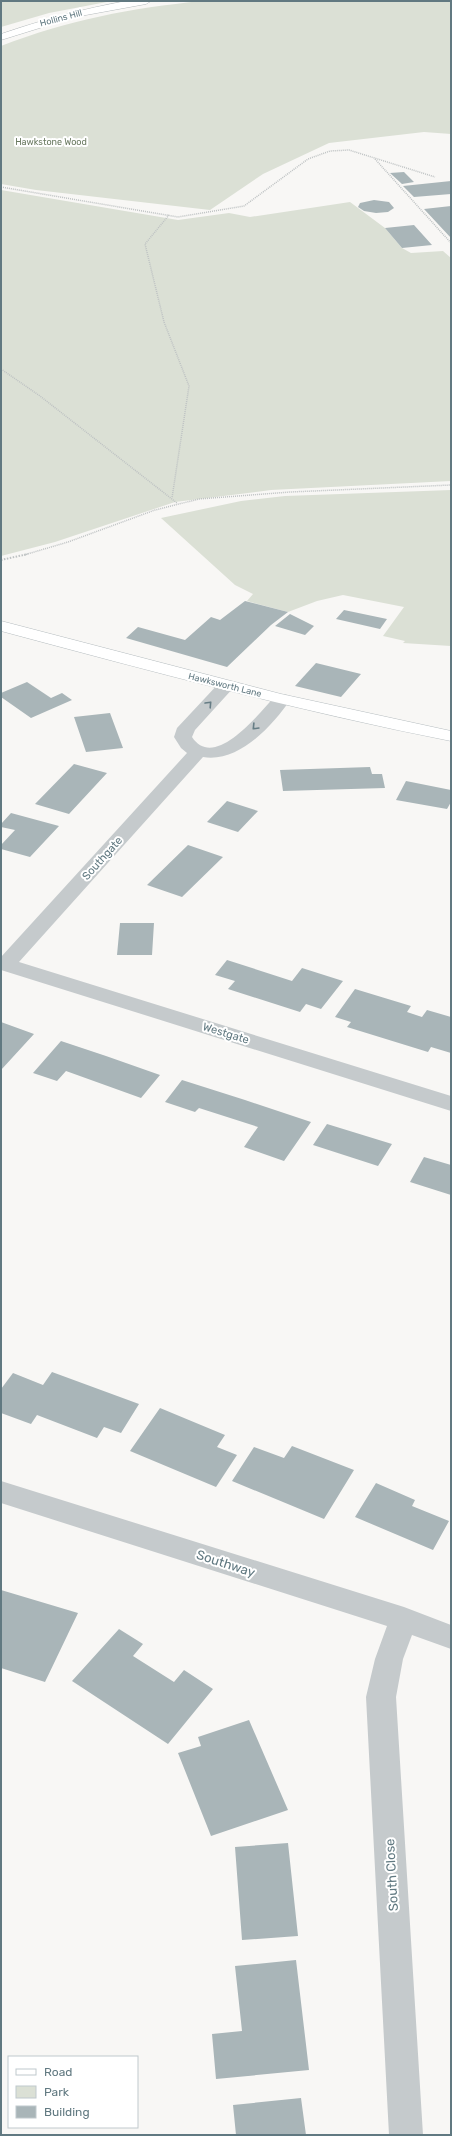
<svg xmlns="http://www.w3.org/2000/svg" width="452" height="2136" font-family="Rubik,sans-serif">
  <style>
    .green { fill: #dbe0d5 }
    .building { fill: #a9b5b8 }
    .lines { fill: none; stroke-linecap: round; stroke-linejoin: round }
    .secondary-casing { stroke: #b7bec1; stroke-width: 1 }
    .primary-casing { stroke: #b6bcbe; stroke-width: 1 }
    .path-far1 { stroke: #bec2c3; stroke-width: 1.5; stroke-dasharray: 1 1; stroke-linecap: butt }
    .path { stroke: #bec2c3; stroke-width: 2; stroke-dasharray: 1.5 1.5; stroke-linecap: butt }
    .street { fill: #c5cacc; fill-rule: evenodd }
    .secondary { fill: #fff; fill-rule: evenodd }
    .primary { fill: #fff; fill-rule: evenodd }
    .oneway { stroke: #667d85 }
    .labels { text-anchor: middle; stroke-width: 4; stroke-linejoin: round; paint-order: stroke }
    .far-street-label { font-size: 9px; fill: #617981; stroke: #fff }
    .far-park-label { font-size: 9px; fill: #697960; stroke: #fff }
    .street-label { font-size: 11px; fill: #617981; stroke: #fff }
    .near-street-label { font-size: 13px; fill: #617981; stroke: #fff }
  </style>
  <rect width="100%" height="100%" fill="#f8f7f5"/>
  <path class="green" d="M1,1H112L49,13L1,27Z
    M202,1H451V134L424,132L329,143L263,174L210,210L36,190L1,184V46C68,20 131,8 202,1Z
    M1,190L178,220L229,213L250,217L350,202L385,228L402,248L411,253L443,251L451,258V481L271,490L175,502L55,542L1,556Z
    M451,490V646L403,643L405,641L383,636L404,607L343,595L317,601L288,612L247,601L253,594L235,585L161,518L241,501L285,496Z"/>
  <path class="building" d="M404,172L414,182L402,184L390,173Z
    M451,181V194L414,197L403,186Z
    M374,200L389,202L394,208L388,212L376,213L364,211L358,207L360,203Z
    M451,206V238L424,209Z
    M414,225L432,245L402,248L385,228Z
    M245,601L288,612L271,625L227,667L126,638L138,627L185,640L211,617L220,620Z
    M344,610L387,619L380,629L336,619Z
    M290,614L314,626L305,635L275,626Z
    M316,663L361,674L341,697L295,686Z
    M27,682L51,698L62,693L72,700L31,718L1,697V693Z
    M110,713L123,748L86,752L74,717Z
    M74,764L107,773L69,814L35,804Z
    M370,767L372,774H382L385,788L283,791L280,770Z
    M406,781L451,790V802L447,809L396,800Z
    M227,801L258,811L238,832L207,822Z
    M11,813L59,826L30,857L1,849V845L15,830L1,827V824Z
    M188,845L223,857L182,897L147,885Z
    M120,923H154L152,955H117Z
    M227,960L292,981L302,968L343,981L321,1009L306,1004L300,1012L228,989L235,981L215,975Z
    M355,989L411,1006L407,1012L422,1017L427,1010L451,1017V1053L431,1047L428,1052L347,1027L351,1022L335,1017Z
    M1,1022L34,1034L1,1070Z
    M61,1041L106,1056L160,1075L141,1098L66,1071L57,1081L33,1073Z
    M182,1080L245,1100L311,1122L284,1161L244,1147L258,1127L199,1108L195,1112L165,1102Z
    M327,1124L392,1144L378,1166L313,1145Z
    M424,1157L451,1165V1195L410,1182Z
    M52,1372L139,1404L121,1433L104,1427L97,1438L37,1415L31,1424L1,1413V1389L13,1373L43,1385Z
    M160,1408L225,1435L217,1447L237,1455L216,1487L130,1451Z
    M292,1446L354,1470L324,1519L232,1481L254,1447L284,1458Z
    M376,1483L415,1500L412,1506L449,1521L433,1550L355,1517Z
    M1,1590L78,1613L45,1682L1,1668Z
    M119,1629L143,1644L133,1656L174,1682L184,1670L213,1689L168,1744L72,1681Z
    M249,1720L288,1810L211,1836L178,1753L201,1746L198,1737Z
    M288,1843L298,1936L242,1940L235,1847Z
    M296,1960L309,2070L216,2079L212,2034L242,2031L235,1966Z
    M301,2098L306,2135H236L233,2105Z"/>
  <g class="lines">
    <g class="secondary-casing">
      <path id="secondary" d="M1,621L281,694L451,731V741C299,711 150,671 1,631Z"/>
    </g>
    <g class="primary-casing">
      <path id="primary" d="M126,1H151L146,4L75,17L1,40V34C42,20 83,9 126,1Z"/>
    </g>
    <path class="path-far1" d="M375,159L451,243
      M1,187L178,217L244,206L308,159L330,151L349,150L435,177
      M169,215L145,244L164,322L189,386L172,498
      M1,369L40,396L177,503
      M24,555L68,542L155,510L199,499L290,492L451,485"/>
    <path class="path" d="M1,560L28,554"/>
    <path class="street" d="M226,681L232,682L235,686L195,730L192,737C215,772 261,711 276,695L282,694L288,695L291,699C272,726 239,763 203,757L19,962L451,1096V1111L1,970V957L187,753L181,748L174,737L177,728L220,682Z
      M1,1481L404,1607L451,1625V1649L412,1635L403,1659L396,1697L423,2135H389L366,1697L375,1659L387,1626L1,1503Z"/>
    <use href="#secondary" class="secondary"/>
    <use href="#primary" class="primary"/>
  </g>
  <defs><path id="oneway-chevron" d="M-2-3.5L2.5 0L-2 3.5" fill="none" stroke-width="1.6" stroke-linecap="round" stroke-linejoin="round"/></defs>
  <g class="oneway">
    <use href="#oneway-chevron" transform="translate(209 704) rotate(-47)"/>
    <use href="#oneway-chevron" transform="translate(255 727) rotate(134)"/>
  </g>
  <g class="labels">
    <g class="far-street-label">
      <text transform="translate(61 18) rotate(-15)" y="3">Hollins Hill</text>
      <text transform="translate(225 685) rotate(14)" y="3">Hawksworth Lane</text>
    </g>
    <g class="far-park-label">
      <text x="51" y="145">Hawkstone Wood</text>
    </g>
    <g class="street-label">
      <text transform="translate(102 858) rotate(-48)" y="4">Southgate</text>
      <text transform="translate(226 1033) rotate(17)" y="4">Westgate</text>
    </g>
    <g class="near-street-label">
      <text transform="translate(226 1563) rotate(18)" y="5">Southway</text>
      <text transform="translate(391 1875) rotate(-93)" y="5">South Close</text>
    </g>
  </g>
  <rect width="452" height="2136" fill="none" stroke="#617981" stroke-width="4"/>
  <rect x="8" y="2056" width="130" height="72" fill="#ffffff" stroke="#c0c9cd"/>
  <rect x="16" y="2069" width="20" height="6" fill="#ffffff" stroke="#c0c9cd"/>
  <text x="44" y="2076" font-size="12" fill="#617981">Road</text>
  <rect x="16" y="2086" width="20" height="12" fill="#dbe0d5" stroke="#c0c9cd"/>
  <text x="44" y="2096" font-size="12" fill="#617981">Park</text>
  <rect x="16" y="2106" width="20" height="12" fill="#a9b5b8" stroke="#c0c9cd"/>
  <text x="44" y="2116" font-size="12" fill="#617981">Building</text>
</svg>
